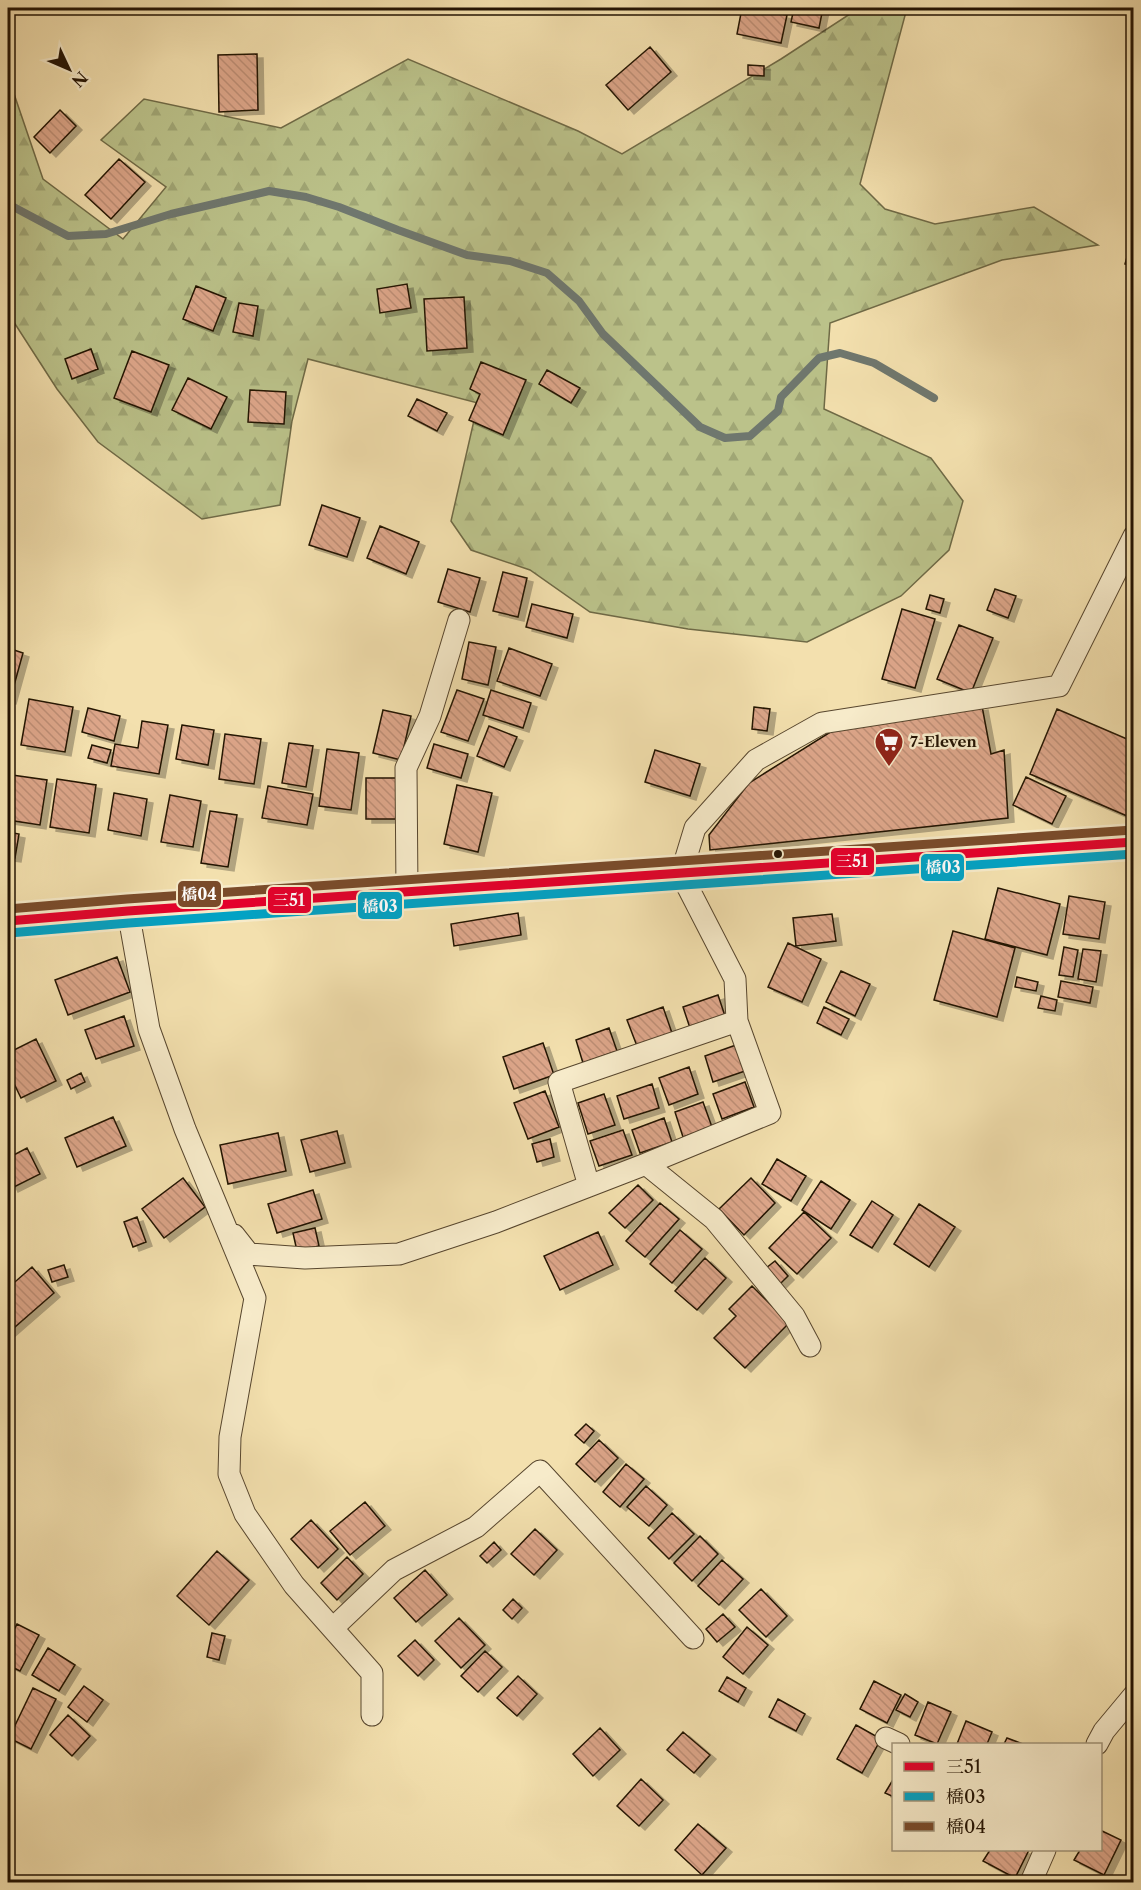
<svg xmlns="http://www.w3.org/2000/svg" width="1141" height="1890" font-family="'Libre Caslon Text','Noto Serif JP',serif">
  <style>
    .forest { fill: url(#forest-firs); stroke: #6f6a46; stroke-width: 1.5 }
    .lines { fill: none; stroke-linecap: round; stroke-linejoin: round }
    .stream { stroke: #6f776e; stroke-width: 8 }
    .building { fill: url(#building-back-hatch); stroke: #231303; stroke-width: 1.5; filter: url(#shadow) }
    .minor-casing { stroke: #57462e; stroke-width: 23 }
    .trunk-casing { stroke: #231303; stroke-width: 35 }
    .minor { stroke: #f7ebca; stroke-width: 21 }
    .trunk { stroke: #f3e0ae; stroke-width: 33 }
    .bus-1-casing { stroke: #f7ebca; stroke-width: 14 }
    .bus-2-casing { stroke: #f7ebca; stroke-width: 14 }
    .bus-3-casing { stroke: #f7ebca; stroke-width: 14 }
    .bus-1 { stroke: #e4002b; stroke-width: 9 }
    .bus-2 { stroke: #02a2c4; stroke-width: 9 }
    .bus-3 { stroke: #7a4b2a; stroke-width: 9 }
    .bus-dot { fill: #231303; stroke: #f7ebca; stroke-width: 2 }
    .labels { text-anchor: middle; stroke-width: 5; stroke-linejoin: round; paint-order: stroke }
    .poi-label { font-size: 15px; font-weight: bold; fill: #231303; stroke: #f7ebca; text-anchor: start }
    .line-badge { stroke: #f7ebca; stroke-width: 2 }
    .badge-label { font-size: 16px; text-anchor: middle; font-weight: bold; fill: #fff }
  </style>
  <defs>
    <pattern id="forest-firs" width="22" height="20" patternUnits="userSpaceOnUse" patternTransform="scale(1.5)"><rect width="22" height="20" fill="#bbc28a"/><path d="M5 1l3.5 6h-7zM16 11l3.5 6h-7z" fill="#a0a675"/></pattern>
    <pattern id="building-back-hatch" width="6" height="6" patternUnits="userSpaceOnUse" patternTransform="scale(1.5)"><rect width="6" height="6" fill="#dda68a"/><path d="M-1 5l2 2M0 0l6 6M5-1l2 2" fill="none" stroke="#bd8e75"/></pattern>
    <filter id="shadow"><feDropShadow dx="6" dy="4" stdDeviation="0" flood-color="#0004"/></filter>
  </defs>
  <rect width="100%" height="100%" fill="#f3e0ae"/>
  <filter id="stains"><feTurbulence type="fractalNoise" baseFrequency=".00333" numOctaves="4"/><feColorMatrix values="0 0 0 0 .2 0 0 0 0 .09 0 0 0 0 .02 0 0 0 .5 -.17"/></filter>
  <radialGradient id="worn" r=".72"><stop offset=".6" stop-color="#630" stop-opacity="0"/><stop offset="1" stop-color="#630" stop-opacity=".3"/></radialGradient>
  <path class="forest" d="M859,8H907L860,184L885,209L935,224L1034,207L1098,245L1002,260L830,323L824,409L931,458L963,501L949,550L901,596L807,642L688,629L590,612L530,570L471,550L451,521L478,403L308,359L292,421L280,505L202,519L98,442L57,389L8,313V87L12,88L43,179L123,239L166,187L101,140L144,99L281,128L408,59L578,131L622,154L781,59Z"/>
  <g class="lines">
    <path class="stream" d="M8,204L68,236L106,234L171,214L269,191L306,197L339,207L398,230L467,255L510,261L547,273L579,301L603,334L700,427L725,438L750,436L778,411L781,397L819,358L840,353L874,363L934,398"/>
  </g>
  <path class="building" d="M742,8L787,15L781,43L737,34Z
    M794,8H823L819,28L791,22Z
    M650,47L671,72L628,110L606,85Z
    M257,54L258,110L219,112L218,55Z
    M748,65L764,66V76L748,75Z
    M60,110L76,126L50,153L34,137Z
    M119,159L145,182L111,219L85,195Z
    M1134,233V266L1125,264Z
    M407,284L411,308L380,313L377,289Z
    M196,286L226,298L213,331L183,319Z
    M464,297L467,348L427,351L424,299Z
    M239,303L258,306L253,336L233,332Z
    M91,349L98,369L72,379L65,359Z
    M132,351L169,365L151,412L114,398Z
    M481,362L526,380L503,435L469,420L480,394L470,389Z
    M547,370L580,388L571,403L539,384Z
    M188,378L227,397L211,429L172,410Z
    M250,390L286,392L284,424L248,422Z
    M417,399L447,413L437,431L408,416Z
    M322,505L360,518L347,557L309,545Z
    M380,526L419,542L406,574L367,558Z
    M448,569L480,578L470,612L438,602Z
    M503,572L527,578L518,617L493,611Z
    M995,589L1016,596L1008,618L987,610Z
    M930,595L944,599L940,613L926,609Z
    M532,604L573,614L567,638L526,627Z
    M902,609L935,619L915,688L882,679Z
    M959,625L993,638L971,693L937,679Z
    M469,642L496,647L488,685L462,679Z
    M8,648L23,653L10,700H8Z
    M509,648L552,664L540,696L497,681Z
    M457,690L484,699L468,741L441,732Z
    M491,690L531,703L523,728L483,715Z
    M29,699L73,707L65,752L21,745Z
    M982,706L991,754L1004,750L1008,818L710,850L709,835L749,783L832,731Z
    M754,707L770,709L767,731L752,729Z
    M88,708L120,716L114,741L82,732Z
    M1057,709L1134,742V819L1030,774Z
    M383,710L411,716L401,760L373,753Z
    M142,721L168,725L159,774L111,766L115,744L138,748Z
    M182,725L214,730L208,765L176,759Z
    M489,726L517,737L504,767L477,756Z
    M225,734L261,739L254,784L219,779Z
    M289,743L313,746L306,787L282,783Z
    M434,744L468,754L461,778L427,768Z
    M92,745L111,750L107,763L88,758Z
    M327,749L359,753L351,810L319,806Z
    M655,750L700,764L690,796L645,782Z
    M12,775L47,780L40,825L8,820V801Z
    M1026,777L1066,796L1052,824L1013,805Z
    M366,778H396V819H366Z
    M57,779L96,785L89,833L50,827Z
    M457,785L492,793L478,852L444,844Z
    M268,786L313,794L307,825L262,818Z
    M114,793L147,799L141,836L108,830Z
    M170,795L201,801L193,847L161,842Z
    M210,811L237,815L228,867L201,863Z
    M8,832L19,834L15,858L8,857Z
    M998,888L1060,904L1047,955L985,939Z
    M1069,896L1105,902L1099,939L1063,934Z
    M518,913L521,935L454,946L451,924Z
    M832,914L836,941L796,946L793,918Z
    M953,931L1015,948L997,1017L934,1000Z
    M788,943L821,959L802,1002L768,987Z
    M1064,947L1078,950L1073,977L1059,975Z
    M1083,949L1101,951L1096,982L1078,979Z
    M117,957L130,992L68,1015L55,980Z
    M841,971L870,984L855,1016L826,1002Z
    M1017,977L1038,982L1036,991L1015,987Z
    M1061,981L1093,987L1090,1003L1058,997Z
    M718,995L726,1019L691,1031L683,1007Z
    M1041,996L1057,1000L1055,1011L1038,1008Z
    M663,1007L672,1033L637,1046L627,1020Z
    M824,1007L849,1019L841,1035L817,1023Z
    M124,1016L134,1046L96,1059L85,1030Z
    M609,1028L617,1051L583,1063L576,1040Z
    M36,1039L56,1081L21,1098L8,1071V1053Z
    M543,1043L554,1075L514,1089L503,1057Z
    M736,1045L745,1071L713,1082L705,1056Z
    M689,1067L698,1094L669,1105L659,1078Z
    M81,1073L85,1082L71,1089L67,1080Z
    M745,1082L754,1107L722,1119L713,1094Z
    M652,1084L659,1108L624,1119L617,1096Z
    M545,1091L559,1127L528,1139L514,1103Z
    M604,1094L615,1125L588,1134L578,1103Z
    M703,1102L712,1127L683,1137L675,1112Z
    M113,1117L126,1146L77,1167L65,1138Z
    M664,1118L672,1142L640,1153L632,1130Z
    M623,1130L632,1155L599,1166L590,1141Z
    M337,1131L345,1163L310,1172L301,1140Z
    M278,1133L286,1171L228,1184L220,1145Z
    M550,1139L554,1157L537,1162L532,1144Z
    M27,1148L40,1174L12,1188L8,1179V1158Z
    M777,1159L806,1176L791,1201L762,1184Z
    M183,1178L205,1207L164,1238L142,1209Z
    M751,1178L775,1203L744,1235L719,1209Z
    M821,1181L850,1200L831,1229L802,1210Z
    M638,1185L653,1200L625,1228L609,1213Z
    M313,1190L322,1219L277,1233L268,1204Z
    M872,1201L893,1215L872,1248L850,1235Z
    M660,1203L679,1219L645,1257L626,1241Z
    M919,1204L955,1227L929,1267L894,1244Z
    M804,1212L831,1238L797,1274L769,1248Z
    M137,1217L146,1242L133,1247L124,1222Z
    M315,1228L319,1246L297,1251L293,1233Z
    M680,1230L702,1249L672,1283L650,1264Z
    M598,1232L613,1265L560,1290L544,1256Z
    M705,1258L726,1278L697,1310L675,1291Z
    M775,1261L788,1276L780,1284L766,1268Z
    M64,1265L68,1277L52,1282L48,1270Z
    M32,1267L54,1293L8,1333V1288Z
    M752,1286L789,1323L745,1368L714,1338L736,1316L729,1309Z
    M586,1424L594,1431L584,1443L575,1435Z
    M599,1440L618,1458L595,1482L576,1464Z
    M626,1464L644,1479L620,1507L603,1492Z
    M646,1486L667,1505L649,1526L627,1507Z
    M365,1502L385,1526L350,1555L330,1531Z
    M672,1513L694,1534L669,1559L648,1538Z
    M311,1520L338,1549L318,1568L291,1539Z
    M535,1529L557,1550L534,1575L511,1554Z
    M700,1536L718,1554L692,1581L674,1563Z
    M494,1542L501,1550L487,1563L480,1556Z
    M217,1551L249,1580L209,1625L177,1596Z
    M347,1557L363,1574L337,1600L321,1583Z
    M722,1560L743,1579L719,1605L698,1586Z
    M425,1570L447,1595L416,1622L394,1598Z
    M761,1589L787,1616L766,1637L739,1610Z
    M513,1599L522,1608L512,1619L503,1610Z
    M723,1614L735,1627L717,1642L706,1629Z
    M459,1618L485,1645L461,1668L435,1641Z
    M17,1624L39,1635L20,1671L8,1665V1642Z
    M747,1627L768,1645L743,1674L723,1657Z
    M212,1633L225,1636L219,1660L207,1657Z
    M415,1640L434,1660L418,1676L398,1656Z
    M48,1648L75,1665L59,1691L32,1675Z
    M485,1651L502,1667L478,1692L461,1676Z
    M518,1676L537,1694L517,1716L497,1698Z
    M727,1677L746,1688L738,1702L719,1691Z
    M874,1681L901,1695L887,1723L860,1709Z
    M84,1686L103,1700L87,1722L68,1707Z
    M33,1688L56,1699L31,1749L9,1738Z
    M905,1694L918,1702L910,1717L896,1710Z
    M778,1699L805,1714L796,1731L769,1717Z
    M928,1702L951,1712L937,1744L915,1735Z
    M68,1715L90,1736L72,1756L50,1735Z
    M966,1721L992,1732L987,1744H957Z
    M856,1725L881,1739L862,1773L837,1759Z
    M600,1728L620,1750L593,1776L573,1754Z
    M683,1732L710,1755L694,1773L667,1750Z
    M1007,1738L1023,1744H1004Z
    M894,1778V1797L885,1793Z
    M641,1779L663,1800L639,1826L617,1806Z
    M698,1824L726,1848L702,1875L675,1850Z
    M1100,1830L1121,1840L1104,1875L1074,1860L1080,1850H1100Z
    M990,1850H1029L1015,1878L983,1861Z"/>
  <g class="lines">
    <g class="minor-casing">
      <path id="minor" d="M407,892L406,768L430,716L459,620
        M128,911L149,1029L185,1129L255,1298L230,1437L229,1474L245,1514L294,1585L372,1673V1715
        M646,1164L770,1113L737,1021L735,979L681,874L695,828L756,760L822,723L1059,686L1134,536
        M589,1186L559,1082L737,1021
        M234,1235L249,1254L305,1258L399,1254L496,1222L646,1164L714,1219L794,1316L810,1346
        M333,1628L394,1570L476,1527L540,1471L693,1638
        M886,1738L899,1744
        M1097,1744L1104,1731L1134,1695
        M1031,1882L1045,1850"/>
    </g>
    <g class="trunk-casing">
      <path id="trunk" d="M8,921L128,911L1134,842"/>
    </g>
    <use href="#minor" class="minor"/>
    <use href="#trunk" class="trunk"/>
    <g class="bus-1-casing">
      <path id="bus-1" d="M8,921L128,911L1134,842"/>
    </g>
    <g class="bus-2-casing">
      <path id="bus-2" d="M9,933L129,923L1134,854"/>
    </g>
    <g class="bus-3-casing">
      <path id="bus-3" d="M8,909L127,899L1133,830"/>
    </g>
    <use href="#bus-1" class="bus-1"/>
    <use href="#bus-2" class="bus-2"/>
    <use href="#bus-3" class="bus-3"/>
  </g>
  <defs>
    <g id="supermarket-pin" transform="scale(1.5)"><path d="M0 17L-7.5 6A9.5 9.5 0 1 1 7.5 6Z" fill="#8f2418" stroke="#f7ebca"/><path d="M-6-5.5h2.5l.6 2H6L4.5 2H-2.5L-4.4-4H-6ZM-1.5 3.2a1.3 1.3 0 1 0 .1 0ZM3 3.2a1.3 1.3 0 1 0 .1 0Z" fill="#fff"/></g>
  </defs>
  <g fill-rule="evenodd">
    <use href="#supermarket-pin" x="889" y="742"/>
  </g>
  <circle class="bus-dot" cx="778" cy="854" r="5"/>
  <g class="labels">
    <g class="poi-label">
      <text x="910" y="747">7-Eleven</text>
    </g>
  </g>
  <g class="line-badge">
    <rect x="830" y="847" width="45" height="29" rx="6" fill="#e4002b"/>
    <rect x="920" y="853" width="45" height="29" rx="6" fill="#02a2c4"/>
    <rect x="177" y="880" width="45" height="28" rx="6" fill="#7a4b2a"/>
    <rect x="267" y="886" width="45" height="28" rx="6" fill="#e4002b"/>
    <rect x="357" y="891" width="46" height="29" rx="6" fill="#02a2c4"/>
  </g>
  <g class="badge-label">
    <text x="852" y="867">三51</text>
    <text x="943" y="873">橋03</text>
    <text x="199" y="900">橋04</text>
    <text x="289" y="906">三51</text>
    <text x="380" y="912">橋03</text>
  </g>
  <rect width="1141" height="1890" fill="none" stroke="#f3e0ae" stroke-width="30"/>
  <rect x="9" y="9" width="1123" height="1872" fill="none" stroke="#231303" stroke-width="3"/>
  <rect x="15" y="15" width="1111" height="1860" fill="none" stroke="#231303" stroke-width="1.5"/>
  <rect x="892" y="1743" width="210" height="108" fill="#f7ebca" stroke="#a2957a" stroke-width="1.5"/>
  <rect x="904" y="1762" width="30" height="9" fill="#e4002b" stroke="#a2957a" stroke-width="1.5"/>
  <text x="946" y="1773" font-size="18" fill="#231303">三51</text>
  <rect x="904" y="1792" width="30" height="9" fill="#02a2c4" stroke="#a2957a" stroke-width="1.5"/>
  <text x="946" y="1803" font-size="18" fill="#231303">橋03</text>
  <rect x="904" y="1822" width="30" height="9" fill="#7a4b2a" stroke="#a2957a" stroke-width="1.5"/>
  <text x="946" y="1833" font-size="18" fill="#231303">橋04</text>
  <g transform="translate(69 69) rotate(134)" stroke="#f7ebca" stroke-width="4.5" paint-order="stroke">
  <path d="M0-4.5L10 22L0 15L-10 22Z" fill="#231303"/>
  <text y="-9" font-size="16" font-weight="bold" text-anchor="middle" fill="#231303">N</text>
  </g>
  <rect width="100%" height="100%" filter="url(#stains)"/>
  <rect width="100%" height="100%" fill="url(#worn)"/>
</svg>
